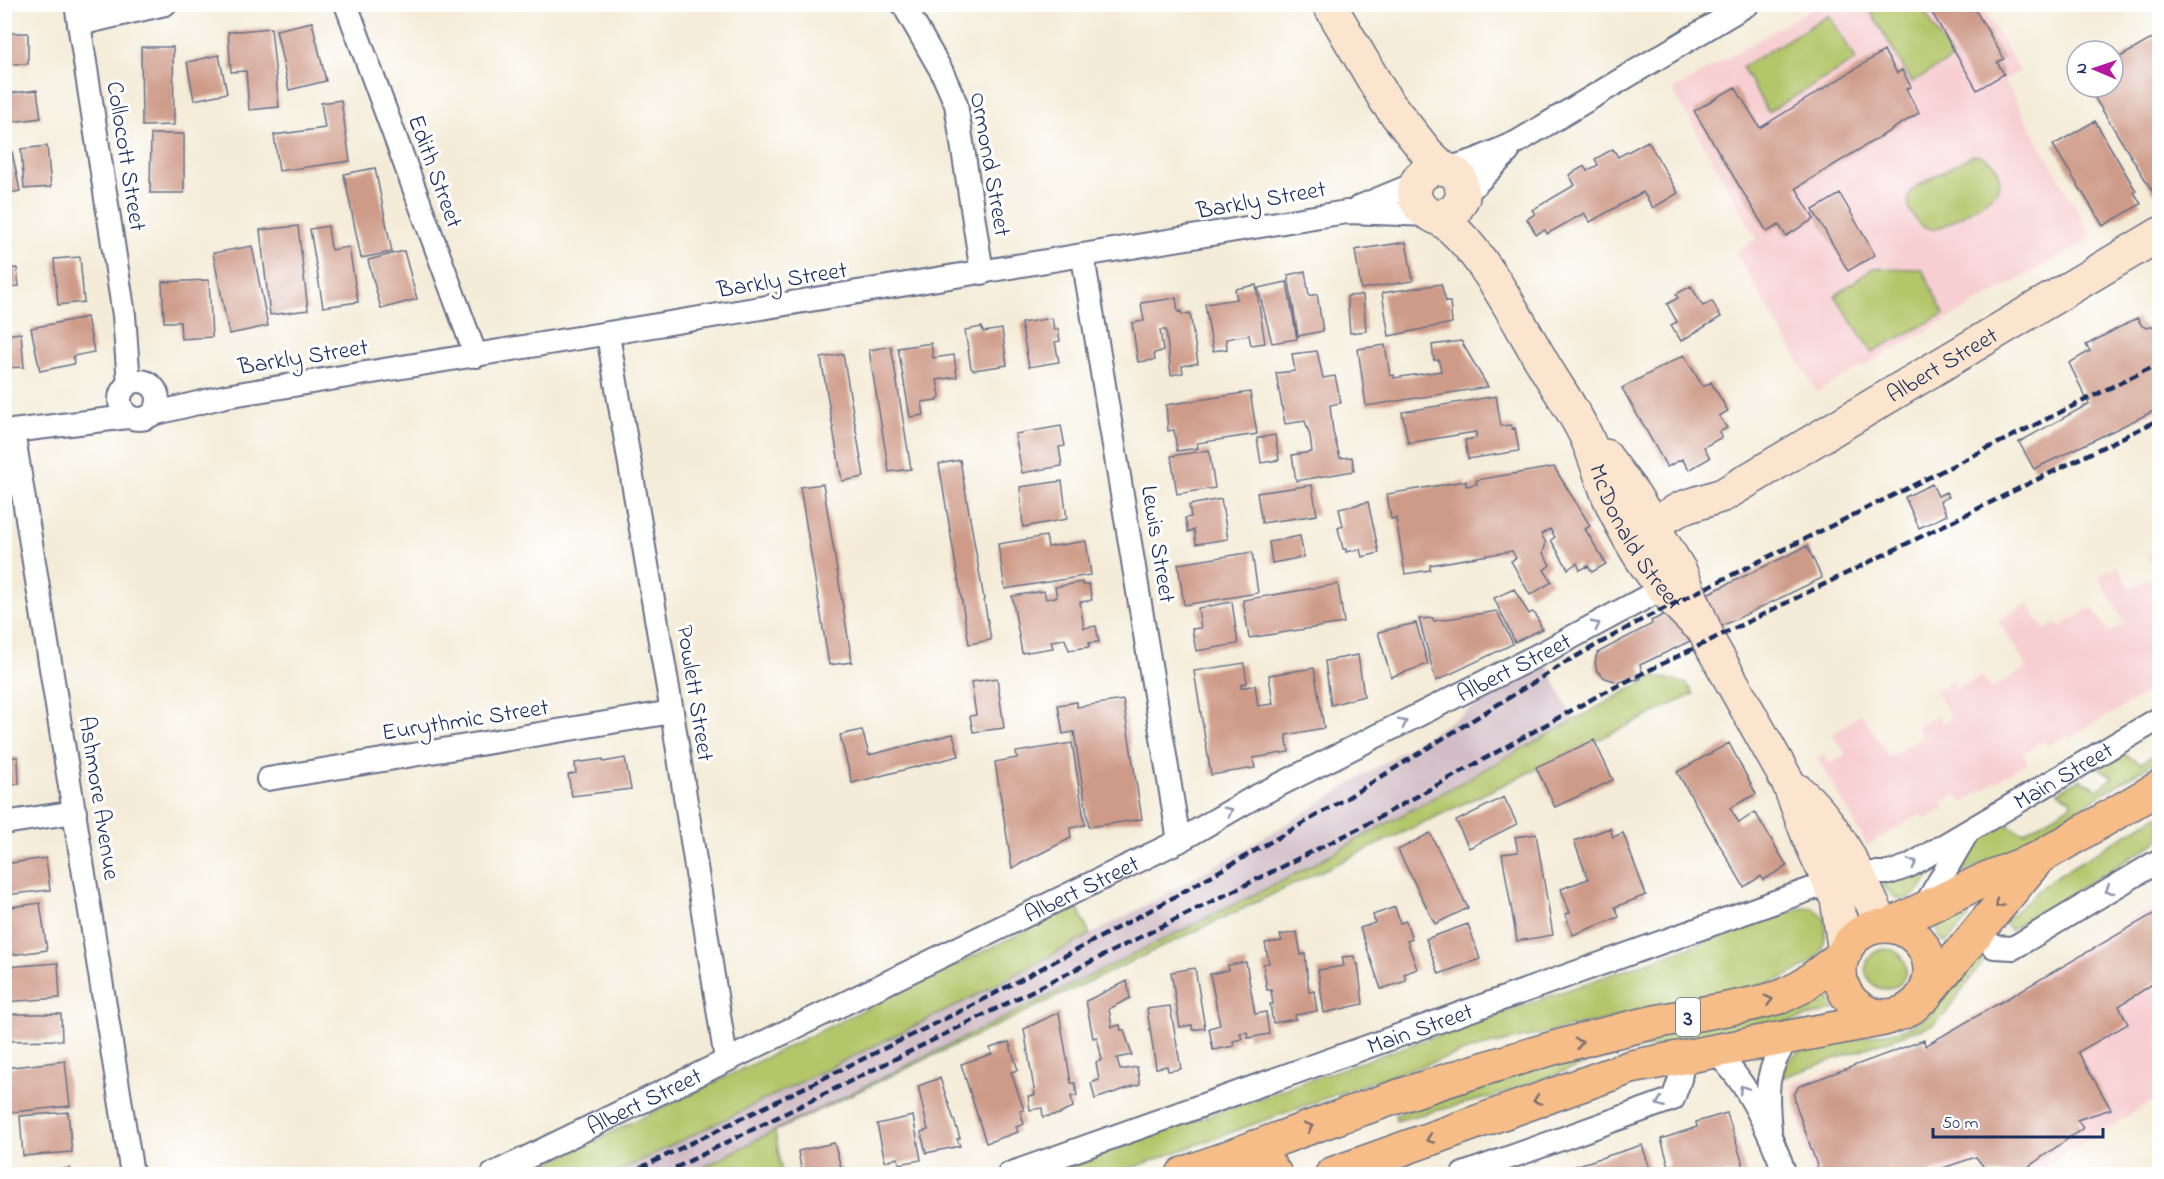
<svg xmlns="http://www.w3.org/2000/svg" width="2164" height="1179" font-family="'Indie Flower',sans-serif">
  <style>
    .built { fill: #f7cfd2 }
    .industrial { fill: #d2bdc6 }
    .green { fill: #b3c66a; stroke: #677a64; stroke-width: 1.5 }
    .building { fill: #cf9b89 }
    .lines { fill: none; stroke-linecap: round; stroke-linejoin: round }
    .street-casing { stroke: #677189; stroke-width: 26 }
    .secondary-casing { stroke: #677189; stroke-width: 36 }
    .highway-casing { stroke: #677189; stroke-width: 36 }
    .street { stroke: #fff; stroke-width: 22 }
    .secondary { stroke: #fce5cf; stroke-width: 33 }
    .highway { stroke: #f7bd88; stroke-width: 33 }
    .rail { stroke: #1b2f5e; stroke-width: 4.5; stroke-dasharray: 9 4.5; stroke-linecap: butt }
    .oneway { stroke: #8d97ae }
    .oneway2 { stroke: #7e6f71 }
    .labels { text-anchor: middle; stroke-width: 6; stroke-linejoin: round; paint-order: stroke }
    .shield { fill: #fff; stroke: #5f6d8e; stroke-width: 1.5 }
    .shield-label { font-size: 22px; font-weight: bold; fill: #1b2f5e }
    .street-label { font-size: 24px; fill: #1b2f5e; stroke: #fff }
  </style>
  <rect width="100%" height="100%" fill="#fff"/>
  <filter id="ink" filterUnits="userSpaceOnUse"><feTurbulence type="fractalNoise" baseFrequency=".0167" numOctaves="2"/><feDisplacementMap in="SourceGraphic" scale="12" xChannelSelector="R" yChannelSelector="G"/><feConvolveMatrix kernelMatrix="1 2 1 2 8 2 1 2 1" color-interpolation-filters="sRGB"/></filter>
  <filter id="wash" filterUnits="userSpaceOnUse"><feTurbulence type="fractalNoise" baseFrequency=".008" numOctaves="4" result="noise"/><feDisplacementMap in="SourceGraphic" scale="24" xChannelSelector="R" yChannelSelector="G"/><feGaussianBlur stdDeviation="1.35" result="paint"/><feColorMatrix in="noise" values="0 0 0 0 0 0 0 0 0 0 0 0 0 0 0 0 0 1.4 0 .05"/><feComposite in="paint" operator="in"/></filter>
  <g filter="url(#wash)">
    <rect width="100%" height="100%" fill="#f4ecd8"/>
    <path class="built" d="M1818,5H1981L2020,71L2004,80L2093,238L1817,392L1735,252L1757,239L1673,90Z
      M2159,550V686L2069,738L2066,735L2048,746L2044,741L2023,753L2028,762L1962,803L1956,794L1941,802L1945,809L1925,820L1921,814L1867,845L1817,757L1823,754L1830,764L1846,755L1833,734L1862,713L1889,757L1922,737L1917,726L1938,716L1942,723L1951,718L1935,690L1952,680L1957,689L1982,676L1990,689L2027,668L1998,620L2028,603L2044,630L2056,623L2059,627L2092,607L2109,633L2125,623L2099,579L2100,575L2114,567L2119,568L2131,589L2157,573L2147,555Z
      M2159,903V1097L2031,1174H1993L1985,1160L1937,1174H1813L1790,1084L1932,1042Z"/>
    <path class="industrial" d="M1547,665L1573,719L1360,839L1288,878L691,1174H613L959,1004L1139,909L1280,828L1451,721Z"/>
    <path class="green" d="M1867,5H1921L1952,59L1912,82Z
      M1829,15L1856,60L1768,112L1742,67Z
      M1973,155C1990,155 2006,172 1997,190C1993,198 1948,225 1938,228C1932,230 1926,228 1920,225C1910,214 1903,202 1914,188Z
      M1873,268L1922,269L1944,314L1872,352L1835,296Z
      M1654,676L1687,684L1694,694L775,1131L782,1174H691L774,1131L1288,878Z
      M2159,752V759C2094,798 2030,843 1960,874L1957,873L1956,869C1971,849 1983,833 2006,824L2023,833L2072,805L2071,800L2058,792L2080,779L2098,789L2113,777L2099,768L2123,754L2141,763Z
      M2159,815V841L2010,930L2004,922L2050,880Z
      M1938,861L1923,887L1909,899L1896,898L1882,885Z
      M1077,906L1090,935L959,1004L613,1174H526Z
      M1804,907L1813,908L1825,918C1830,964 1804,967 1768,984L1476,1048L1368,1083L1115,1174H1042Z
      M1962,914L1969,918L1946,943L1939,937L1937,927Z
      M1866 969a20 20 0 1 1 40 0a20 20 0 1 1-40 0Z
      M1982,954L1986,957L1946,1013L1934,1024L1781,1078C1783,1070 1785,1063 1791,1058C1815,1036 1883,1040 1916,1024C1941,1011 1956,977 1972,956Z
      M1825,986L1834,1010L1765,1028L1635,1050L1596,1060L1498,1095L1396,1121L1395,1115L1565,1058Z"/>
    <g id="blocks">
      <path class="building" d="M1927,4H1972L2004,59L1997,62L2004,74L1977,90Z
        M312,22L326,81L289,90L276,30Z
        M271,28L279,107L249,110L246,71L231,72L228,32Z
        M4,33H28V64H4Z
        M2160,34V191L2154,194L2088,87H2113V61Z
        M141,47H173L174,125L142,126Z
        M1884,51L1897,73L1902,70L1911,87L1906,89L1919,113L1796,188L1814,219L1786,236L1779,225L1767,232L1694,111L1735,87L1760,128Z
        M219,55L227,93L194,100L187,62Z
        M37,90L41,118L4,123V94Z
        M341,100L350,161L279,171L274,135L325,128L321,103Z
        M2095,121L2136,191L2134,192L2141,204L2103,226L2053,145Z
        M151,134H184V193H150Z
        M1648,141L1678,193L1653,208L1643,192L1590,222L1584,213L1547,234L1545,230L1536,234L1527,219L1535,214L1532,210L1575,185L1569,175L1584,166L1587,171L1598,165L1595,159L1613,149L1618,157Z
        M47,146L51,187L24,189L21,149Z
        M12,152L20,191L4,194V153Z
        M375,168L392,252L361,258L344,174Z
        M1840,194L1875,255L1848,271L1813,210Z
        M298,226L308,310L270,315L260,230Z
        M328,226L331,250L349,247L358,302L323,307L310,229Z
        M1406,242L1413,281L1361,289L1355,250Z
        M252,246L268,326L229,334L213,253Z
        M404,251L417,299L381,309L368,260Z
        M80,257L84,302L58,305L54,259Z
        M17,268L19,286L4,288V269Z
        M1305,271L1309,296L1317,294L1323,331L1298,336L1288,275Z
        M209,280L212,337L181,339L180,322H164L162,282Z
        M1287,282L1297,339L1272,343L1258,288Z
        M1441,284L1446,302H1450L1452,323L1389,336L1382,293Z
        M1256,285L1265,343L1251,345L1249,335L1226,339L1227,349L1213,351L1205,304L1237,299L1235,289Z
        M1691,286L1703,306L1712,301L1721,317L1681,341L1671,325L1677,322L1667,304L1678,298L1676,294Z
        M1363,295L1366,331L1350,333L1347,296Z
        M1176,298L1178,312L1181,311L1182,315L1190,313L1198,363L1182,366L1183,373L1171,375L1166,330H1160L1163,351L1154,353L1155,360L1138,362L1132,323L1144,321L1141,303Z
        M87,317L94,352L73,356L74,364L40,371L31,328Z
        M1052,318L1054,330L1058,329L1060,341L1055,342L1059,362L1029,367L1021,323Z
        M2137,318L2142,326L2147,328L2154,326L2160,318V408L2034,469L2019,442L2089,404L2069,363L2090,351L2086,345Z
        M982,327L983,332L1002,329L1007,365L974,370L971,368L965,330Z
        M21,333L24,367L4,368V335Z
        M1461,341L1488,387L1366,406L1358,349L1385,345L1390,376L1394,375V378L1441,371L1439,360H1434L1432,345Z
        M931,343L933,358L954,355L957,377L937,380L940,396L938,400L922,402L924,415L910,417L898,348Z
        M891,346L911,469L889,472L869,350Z
        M1317,351L1323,378L1335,376L1341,403L1330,405L1333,432L1340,458L1352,457L1354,471L1296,481L1292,455L1312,452L1310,436L1305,421L1285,424L1276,373L1295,371L1292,354Z
        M843,354L864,477L842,481L821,358Z
        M1684,355L1703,387L1711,382L1728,411L1719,416L1727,428L1719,432L1722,437L1704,447L1710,458L1689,470L1682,459L1667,467L1622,388Z
        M1250,392L1257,434L1197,443L1198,448L1177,451L1174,430L1168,431L1166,405Z
        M1496,396L1501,426L1511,425L1512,429L1515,428L1519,451L1468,459L1465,440L1476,438V432L1408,443L1402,412Z
        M1061,426L1065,446L1059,447L1062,466L1022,473L1015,434Z
        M1275,435L1279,460L1261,463L1257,438Z
        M1209,450L1215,488L1177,494L1171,456Z
        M960,460L991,640L969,644L939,464Z
        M1554,467L1586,519L1590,526L1585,529L1606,564L1592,572L1588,566L1580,570L1577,563L1568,569L1551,540L1555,537L1550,529L1541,534L1546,543L1543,553L1550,565L1544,570L1552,582L1530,595L1511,561L1516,558L1512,551L1430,565V570L1405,574L1396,518L1391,519L1387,494L1466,481V486L1477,484L1476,480Z
        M1062,481L1067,519L1023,527L1020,487Z
        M823,484L852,662L829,665L800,487Z
        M1932,484L1938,496L1946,492L1949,497L1940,501L1947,515L1919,528L1905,497Z
        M1312,485L1317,515L1262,523L1257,493Z
        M1221,499L1228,539L1196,544L1194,530L1188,532L1185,518L1191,517L1189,505Z
        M1368,502L1379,553L1362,557L1360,549L1346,552V549H1343L1338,528L1343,526L1339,509Z
        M1046,536L1048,547L1086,541L1091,575L1005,589L998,544Z
        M1300,536L1304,557L1272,563L1269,542Z
        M1807,546L1822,578L1640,665L1643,674L1640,679L1618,682L1605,678L1597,671L1595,663L1597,653L1652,624L1651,621Z
        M1252,552L1258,593L1184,605L1178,564Z
        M1082,582L1083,585L1089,584L1092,600L1080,602L1084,628L1096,626L1099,642L1089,643V647L1069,650L1065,639L1051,641L1053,648L1022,653L1012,596L1044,591L1046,599L1057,597L1055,587Z
        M1338,584L1344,623L1249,638L1243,600Z
        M1514,589L1529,614L1532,612L1536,615L1542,629L1515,642L1494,598Z
        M1232,602L1238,644L1196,651L1192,629L1201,628L1198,608Z
        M1497,611L1513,644L1436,681L1419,619L1433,618L1434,621Z
        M1416,623L1428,664L1391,677L1378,632Z
        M1358,655L1364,696L1331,705L1325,661Z
        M1244,663L1247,683L1241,684V688L1255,685L1258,706L1273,704L1269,675L1314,668L1324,728L1286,735L1289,752L1253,758L1255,768L1211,775L1194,671Z
        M997,678L1004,728L973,732L970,716L976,715L971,682Z
        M1123,700L1142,819L1089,827L1074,732L1063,734L1058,705L1077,702V707Z
        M4,703H8L10,735H4Z
        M862,730L869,755L953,734L959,756L852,783L840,735Z
        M1594,740L1613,780L1555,807L1536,767Z
        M1072,743L1085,825L1070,828L1071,838L1012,868L995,762L1017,758L1016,752Z
        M1729,743L1756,794L1730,808L1739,823L1755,812L1787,866L1763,880L1761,876L1744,887L1677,772Z
        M4,757H18L19,784L4,785Z
        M625,758L631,789L572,796L568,775L576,773L575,763L603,759V762Z
        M1504,797L1517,824L1469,848L1456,821Z
        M1610,828L1613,837L1623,833L1646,895L1615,907L1619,917L1573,935L1565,914L1570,913L1561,889L1588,879L1574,841Z
        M1430,833L1468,908L1435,924L1398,850Z
        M1536,834L1553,935L1517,941L1502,854L1518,852L1515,837Z
        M46,858L50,890L4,895V864Z
        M40,903L47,950L4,956V908Z
        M1395,907L1400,923L1406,921L1412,939L1407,941L1417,969L1404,974L1406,981L1381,989L1360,928L1375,923L1373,915Z
        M2160,910V979L2119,1006L2128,1024L2078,1052L2111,1109L2077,1120L2083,1128L2018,1174H1989L1976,1157L1925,1174H1820L1795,1102L1794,1095L1799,1086L1924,1040L1925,1046Z
        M1468,924L1480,959L1439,974L1426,939Z
        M1297,932L1301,955L1305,954L1309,992L1314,991L1317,1011L1295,1015L1296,1019L1273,1023L1270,1004H1273L1271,990H1267L1263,964L1269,963L1265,943L1282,941L1280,935Z
        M1354,956L1356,964H1358L1363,1004L1324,1013L1318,970L1344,966L1342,957Z
        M1246,962L1255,1014L1266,1012L1269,1034L1248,1038L1247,1032L1240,1033L1242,1039L1233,1041L1234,1046L1213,1050L1209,1028L1220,1025L1210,974L1229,970L1228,965Z
        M58,963L60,998L4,1002V967Z
        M1195,968L1205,1028L1192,1030V1025L1180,1027L1171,972Z
        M1127,981L1130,998L1109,1009L1112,1027L1120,1025L1121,1030H1124L1132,1055L1117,1058L1120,1070L1137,1067L1140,1084L1095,1099L1091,1083L1099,1080L1096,1062L1102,1060L1097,1037L1093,1038L1086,1001Z
        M1170,1006L1181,1069L1168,1071L1167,1066L1156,1068L1147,1009Z
        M1059,1012L1071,1083H1075L1077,1096H1071L1073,1107L1060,1114L1043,1117L1042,1108L1030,1110L1028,1096L1035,1095L1024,1029Z
        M4,1014H61L62,1040L4,1041Z
        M1009,1042L1018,1070L1011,1072L1024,1110L1020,1111L1024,1124L1016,1127L1018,1132L986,1143L961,1064L992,1054L990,1048Z
        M65,1061L70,1106L4,1113V1068Z
        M940,1078L960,1138L957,1139L960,1146L926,1153L921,1132L928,1130L918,1086Z
        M68,1112L72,1152L23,1156L20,1116Z
        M1727,1113L1746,1174H1578L1575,1166L1642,1145L1651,1172L1669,1166L1661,1139L1697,1127L1696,1122Z
        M913,1116L921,1160L899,1164L898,1158L885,1161L877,1124Z
        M834,1143L843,1174H802L798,1151Z
        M70,1168L71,1174H44L43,1171Z"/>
    </g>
  </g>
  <g filter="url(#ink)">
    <use href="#blocks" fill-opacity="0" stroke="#677189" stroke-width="1.5"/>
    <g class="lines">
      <g class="street-casing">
        <g id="street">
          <path d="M76,4L124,315L129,384"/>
          <path d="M346,4L476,356"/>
          <path d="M903,4L942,72L956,104L982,273"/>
          <path d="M79,24L165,4"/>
          <path d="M1447,169L1476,160L1517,142L1748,4"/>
          <path d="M1463,197L1508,152"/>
          <path d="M1359,207L1417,183"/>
          <path d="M1083,257L1179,841"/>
          <path d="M608,335L672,712L726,1060"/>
          <circle cx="139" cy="400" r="19"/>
          <path d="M153,414L226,396L1314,217L1347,212L1431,215"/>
          <path d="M13,431L132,1174"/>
          <path d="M4,432L128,417"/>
          <path d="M268,779L672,712"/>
          <path d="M4,823L75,812"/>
          <path id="s1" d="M1857,873H1889L1909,866L2160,718"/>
          <path d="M1924,907L1966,835"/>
          <path d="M1977,931L1994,947L2013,948L2160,860"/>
          <path d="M1709,1050C1742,1067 1773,1140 1785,1174"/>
          <path d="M1770,1130C1766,1088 1765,1070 1790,1035"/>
          <path id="s2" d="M493,1174L1179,841L1253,798L1548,650L1656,592L1661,586"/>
          <path id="s3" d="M1009,1174L1831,882"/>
          <path d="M1463,1174L1673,1099L1680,1079L1684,1055"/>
        </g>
      </g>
      <g class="secondary-casing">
        <g id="secondary">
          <path d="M1329,4L1386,101L1428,154L1443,168"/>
          <path id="s4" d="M1436,216L1454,212L1463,197L1460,178C1436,153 1401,182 1420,207C1427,215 1438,217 1447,224C1463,237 1479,258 1491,276C1509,303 1525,333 1542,362C1556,386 1574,411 1586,436C1596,458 1602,482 1612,504C1633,551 1664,595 1702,628"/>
          <path d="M1605,456L1634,495L1680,571L1711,645L1789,784L1809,838L1837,899L1845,952"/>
          <path id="s5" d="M1630,536L1682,508L1723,495L2160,234"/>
          <path d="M1798,791C1839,825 1860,880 1883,926"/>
        </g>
      </g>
      <g class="highway-casing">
        <path id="highway" d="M1888,926L1988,878L2037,859L2160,787
          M1840 971a45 45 0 1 1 90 0a45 45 0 1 1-90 0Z
          M1924,997L2036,861
          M1255,1147L1275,1174
          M1183,1174C1333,1118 1486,1062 1642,1025C1688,1014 1735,1010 1780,997L1801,987L1844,954
          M1332,1174L1631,1067L1884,1019L1901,1013"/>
      </g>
      <use href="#street" class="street"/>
      <use href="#secondary" class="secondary"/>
      <use href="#highway" class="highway"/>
      <path class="rail" d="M628,1174L975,1004L1160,905L1342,801L1568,661L1645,618L2160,363
        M663,1174L1360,828L1601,694L2160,419"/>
    </g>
    <defs><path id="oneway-chevron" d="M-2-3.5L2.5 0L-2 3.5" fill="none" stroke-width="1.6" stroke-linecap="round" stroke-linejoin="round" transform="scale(1.5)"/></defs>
    <g class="oneway">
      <use href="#oneway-chevron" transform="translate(1596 625) rotate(-28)"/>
      <use href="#oneway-chevron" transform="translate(1403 723) rotate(-27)"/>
      <use href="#oneway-chevron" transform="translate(1229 811) rotate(-28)"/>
      <use href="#oneway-chevron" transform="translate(1913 863) rotate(-27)"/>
      <use href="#oneway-chevron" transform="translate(2109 890) rotate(149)"/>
      <use href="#oneway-chevron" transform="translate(1743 1089) rotate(-122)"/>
      <use href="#oneway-chevron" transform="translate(1660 1103) rotate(159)"/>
    </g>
    <g class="oneway2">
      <use href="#oneway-chevron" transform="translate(1999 904) rotate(130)"/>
      <use href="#oneway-chevron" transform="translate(1769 1000) rotate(-14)"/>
      <use href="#oneway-chevron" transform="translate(1579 1043) rotate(-15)"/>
      <use href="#oneway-chevron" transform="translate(1537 1100) rotate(160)"/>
      <use href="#oneway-chevron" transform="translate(1309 1127) rotate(-20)"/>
      <use href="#oneway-chevron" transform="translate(1430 1139) rotate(160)"/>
    </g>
  </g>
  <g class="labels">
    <rect class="shield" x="1676" y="998" width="24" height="38" rx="4.5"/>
    <g class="shield-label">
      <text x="1688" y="1025">3</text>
    </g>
    <g class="street-label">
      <text transform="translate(127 156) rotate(81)" y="8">Collocott Street</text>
      <text transform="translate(991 164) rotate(80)" y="8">Ormond Street</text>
      <text transform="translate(436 171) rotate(70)" y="8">Edith Street</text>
      <text transform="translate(1261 199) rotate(-10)" y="8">Barkly Street</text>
      <text transform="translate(782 279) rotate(-9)" y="8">Barkly Street</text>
      <text transform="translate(303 356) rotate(-9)" y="8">Barkly Street</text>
      <text dy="8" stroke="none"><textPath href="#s5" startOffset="357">Albert Street</textPath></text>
      <text dy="8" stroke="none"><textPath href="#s4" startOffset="532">McDonald Street</textPath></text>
      <text transform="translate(1159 544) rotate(81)" y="8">Lewis Street</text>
      <text dy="8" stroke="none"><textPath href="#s2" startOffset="1140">Albert Street</textPath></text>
      <text transform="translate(696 693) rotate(81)" y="8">Powlett Street</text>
      <text transform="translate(465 719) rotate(-9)" y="8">Eurythmic Street</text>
      <text dy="8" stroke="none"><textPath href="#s1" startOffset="232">Main Street</textPath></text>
      <text transform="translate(100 798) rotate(81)" y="8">Ashmore Avenue</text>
      <text dy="8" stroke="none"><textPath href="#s2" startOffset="654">Albert Street</textPath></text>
      <text dy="8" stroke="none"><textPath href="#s3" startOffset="436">Main Street</textPath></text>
      <text dy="8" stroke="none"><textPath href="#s2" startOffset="168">Albert Street</textPath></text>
    </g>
  </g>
  <rect width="2164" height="1179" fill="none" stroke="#fff" stroke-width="24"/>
  <g transform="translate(2095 69) rotate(272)"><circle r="28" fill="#ffffff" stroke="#a4acbf" stroke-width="1.5"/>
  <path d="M0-4.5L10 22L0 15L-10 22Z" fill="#b5179e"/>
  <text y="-9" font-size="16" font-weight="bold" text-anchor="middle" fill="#1b2f5e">N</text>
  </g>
  <path d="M1933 1128v9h170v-9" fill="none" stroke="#1b2f5e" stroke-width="3"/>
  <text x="1942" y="1128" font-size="18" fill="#1b2f5e" stroke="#ffffff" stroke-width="4.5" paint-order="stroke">50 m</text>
</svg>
